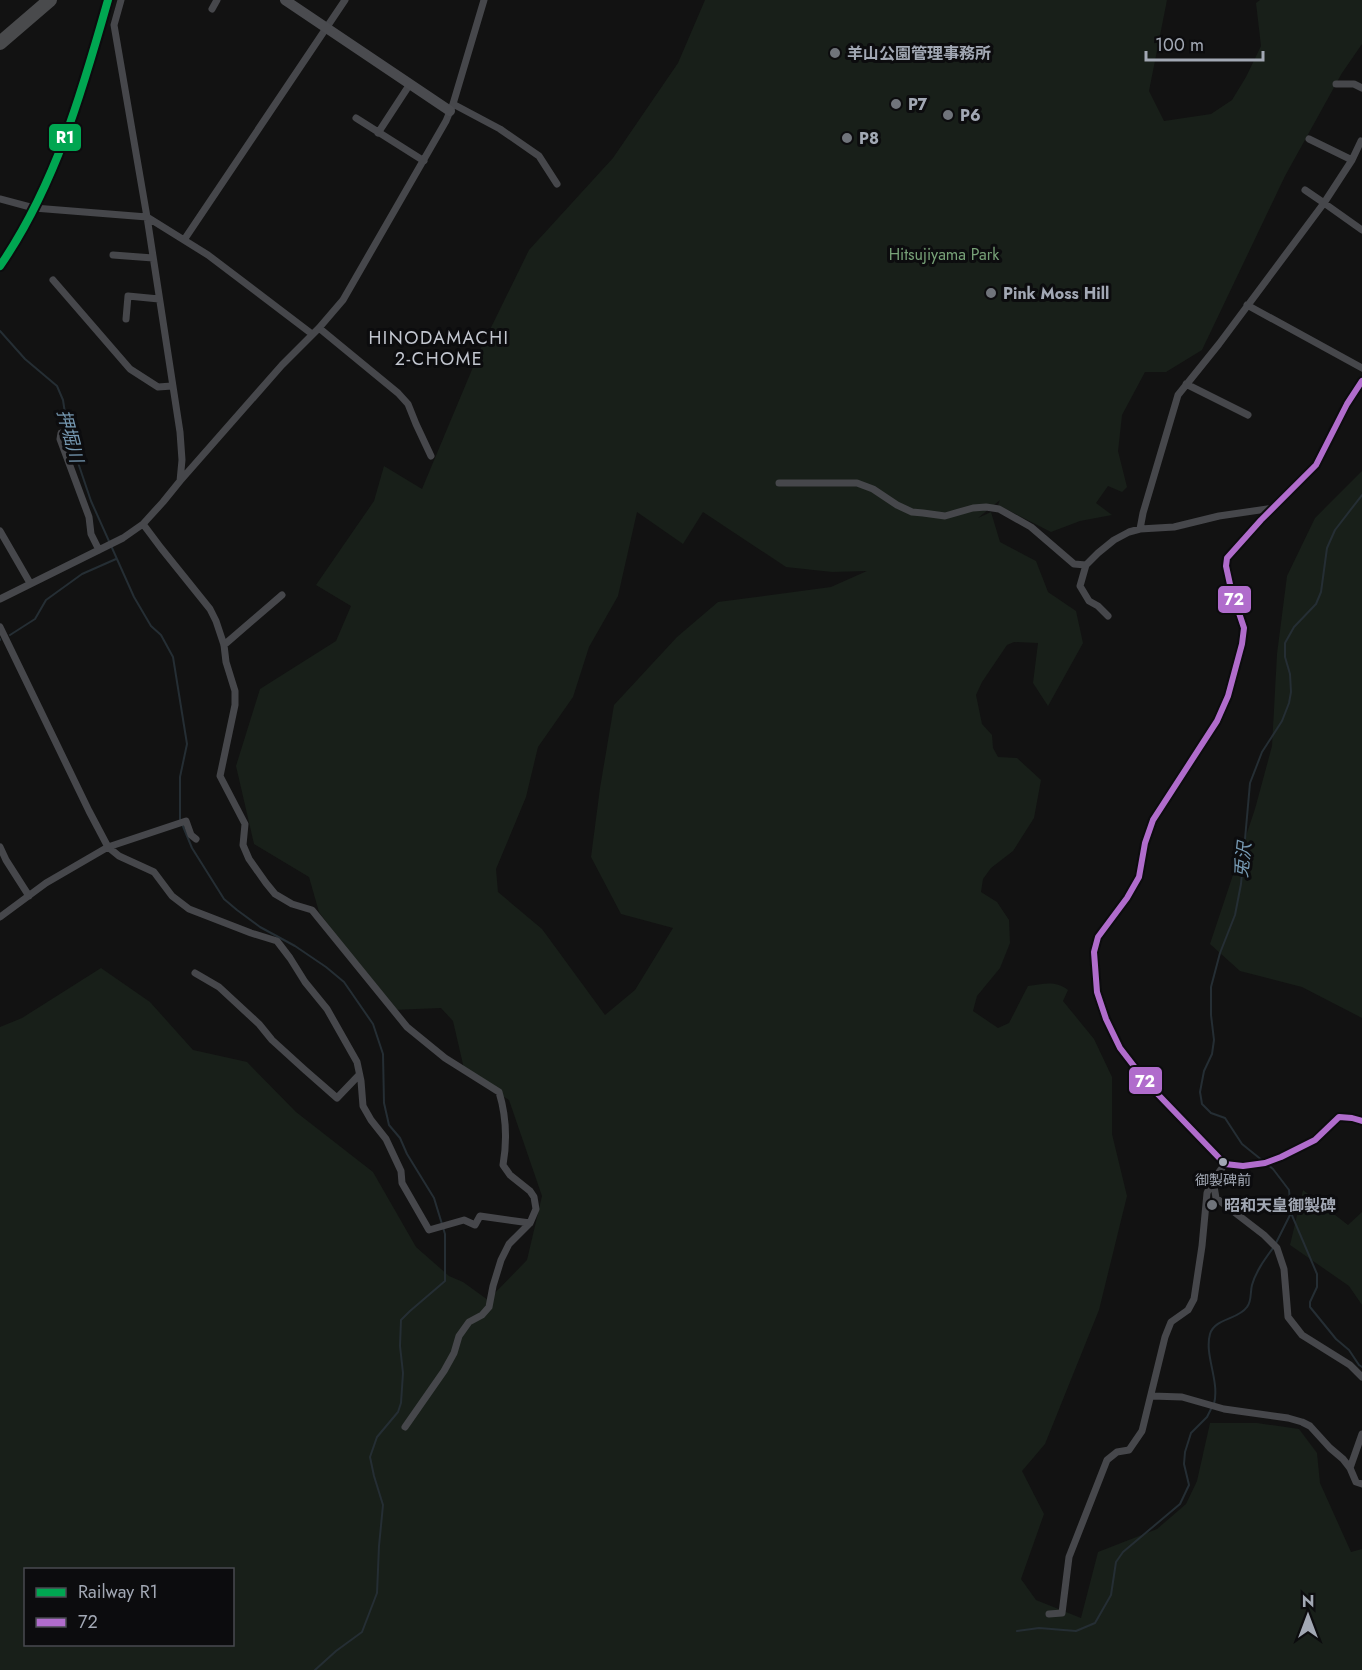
<svg xmlns="http://www.w3.org/2000/svg" width="1362" height="1670" font-family="Jost,'Noto Sans JP',sans-serif">
  <style>
    .green { fill: #181f19; fill-rule: evenodd }
    .lines { fill: none; stroke-linecap: round; stroke-linejoin: round }
    .stream { stroke: #252e34; stroke-width: 2 }
    .street { stroke: #46474b; stroke-width: 7 }
    .secondary { stroke: #4a4b4f; stroke-width: 10 }
    .highway { stroke: #494a4c; stroke-width: 14 }
    .bus-1-casing { stroke: #0c0c0e; stroke-width: 10 }
    .bus-1 { stroke: #b06ccc; stroke-width: 6 }
    .rail-1-casing { stroke: #0c0c0e; stroke-width: 12 }
    .rail-1 { stroke: #00a651; stroke-width: 8 }
    .poi-dot { fill: #70747b; stroke: #0c0c0e; stroke-width: 2 }
    .bus-dot { fill: #a2a8b4; stroke: #0c0c0e; stroke-width: 2 }
    .labels { text-anchor: middle; stroke-width: 6; stroke-linejoin: round; paint-order: stroke }
    .bus-label { font-size: 14px; fill: #a2a8b4; stroke: #0c0c0e }
    .poi-label { font-size: 16px; font-weight: bold; fill: #a2a8b4; stroke: #0c0c0e; text-anchor: start }
    .park-label { font-size: 16px; fill: #77a177; stroke: #0c0c0e }
    .neighbourhood-label { font-size: 18px; letter-spacing: 1.5px; fill: #c3c7d0; stroke: #0c0c0e }
    .water-label { font-size: 18px; font-style: italic; fill: #7699b2; stroke: #0c0c0e }
    .line-badge { stroke: #0c0c0e; stroke-width: 2 }
    .badge-label { font-size: 16px; text-anchor: middle; font-weight: bold; fill: #fff }
  </style>
  <rect width="100%" height="100%" fill="#121212"/>
  <path class="green" d="M705,0H1167L1149,91L1164,121L1211,114L1232,100L1246,77L1261,46L1256,3L1260,0H1362V44L1342,73L1285,176L1202,350L1166,372H1145L1122,415L1118,451L1127,487L1122,492L1108,486L1096,503L1112,515L1080,521L1051,532L998,505L1000,500L978,518L991,512L1000,542L1036,561L1048,592L1076,611L1083,643L1048,706L1033,683L1038,643L1014,642L1007,645L982,682L976,695L982,724L992,735L993,748L998,757L1017,758L1041,780L1034,818L1013,851L991,868L983,879L981,892L997,902L1009,920L1010,943L1000,968L977,996L973,1011L998,1028L1009,1023L1028,986C1042,984 1056,980 1068,990L1063,1001L1094,1039L1112,1077V1134L1127,1196L1099,1310L1045,1444L1022,1471L1044,1514L1021,1579L1036,1600L1081,1618L1098,1552L1157,1529L1186,1504L1197,1481L1210,1423H1257L1299,1429L1317,1453L1320,1483L1351,1552L1362,1549V1670H0V1027L22,1018L101,968L150,1002L193,1050L247,1062L296,1112L373,1172L416,1247L449,1276L463,1282L488,1300L527,1260L542,1196L509,1100L465,1073L453,1021L441,1008L392,1010L319,912L309,877L254,844L236,766L260,689L336,641L351,606L316,585L374,501L384,466L422,489L481,348L529,250L613,158L678,63ZM637,512L683,544L703,512L786,567L832,572L867,571L831,587L718,602L677,637L614,705L600,788L591,857L621,914L673,928L635,990L605,1015L542,929L498,892L496,869L526,797L538,747L573,697L589,647L618,596ZM26,1570H232V1644H26Z
    M1362,471V1018L1302,987L1240,971L1210,944L1255,809L1272,746L1277,654L1287,576L1315,518Z
    M1303,1190L1348,1225L1362,1212V1305L1349,1286L1290,1245Z"/>
  <g class="lines">
    <path class="stream" d="M0,331L25,359L57,386L63,400L68,433L91,501L134,597L151,626L161,635L173,657L187,744L180,777V819L192,848L224,899L237,910L260,927L295,946L326,967L344,982L373,1024L383,1054L384,1103L389,1125L400,1138L407,1154L434,1198L445,1234V1281L410,1311L401,1320L400,1346L403,1373L401,1403L398,1412L377,1437L370,1457L374,1476L383,1505L379,1546L377,1593L362,1632L336,1651L315,1670
      M10,635L35,619L46,600L82,574L116,559
      M0,640V639
      M1263,1161L1242,1144L1225,1118L1211,1113L1202,1104L1200,1092L1204,1071L1212,1054L1214,1040L1211,1015V987L1220,953L1235,915L1241,884L1250,783L1262,752L1282,721L1289,703L1291,692L1290,674L1285,657V643L1294,627L1316,604L1321,592L1327,548L1335,530L1362,495
      M1267,1164L1273,1169L1289,1190L1291,1213L1317,1274V1287L1310,1302V1307L1336,1339L1349,1350L1359,1365L1362,1367
      M1276,1243L1291,1213
      M1214,1404C1220,1381 1204,1355 1210,1334C1215,1318 1238,1320 1247,1307C1252,1301 1250,1292 1252,1285C1256,1271 1265,1259 1273,1248
      M1017,1631L1039,1628L1076,1631L1095,1623L1111,1595L1116,1562L1123,1552L1180,1504L1189,1485L1184,1464L1185,1452L1191,1433L1207,1417L1211,1409"/>
    <path class="street" d="M212,9L217,0
      M1336,84H1354L1362,88
      M453,104L500,129L539,156L557,184
      M356,118L424,161
      M378,133L410,84
      M1309,139L1352,160
      M1305,190L1324,203L1352,160L1361,141
      M0,199L34,208L147,217L208,255L312,334
      M184,240L345,0
      M113,255L153,258
      M53,280L130,369L158,387L172,386
      M1247,305L1362,368
      M126,319L128,296L159,299
      M319,328L398,393L408,404L416,424L431,456
      M1362,381L1347,404L1316,465L1261,520L1227,558L1226,566L1231,589L1244,628L1242,644L1228,696L1217,721L1153,820L1145,843L1139,877L1127,898L1098,937L1094,952L1097,992L1106,1019L1120,1048L1147,1083L1225,1164L1243,1166L1265,1163L1281,1157L1315,1140L1339,1117L1352,1118L1362,1121
      M1186,384L1248,415
      M74,432L61,433L60,439L89,517L91,534L99,550
      M180,481L282,365L319,328L343,300L446,121L453,104L484,0
      M779,483H857L873,489L897,505L912,512L923,513L945,516L973,508L986,507L999,509L1031,527L1074,564L1086,565
      M143,524L161,548L210,609L216,621L224,645L226,662L235,691V705L220,776L245,824L243,845L249,859L266,883L275,894L292,904L312,910L407,1027L445,1058L499,1092C506,1115 507,1142 503,1165L510,1175L530,1191L534,1197L536,1209L530,1223L509,1244L501,1260L493,1286L489,1307L482,1315L469,1322L459,1336L454,1353L444,1371L405,1427
      M1140,529L1143,513L1178,395L1219,344L1324,203L1362,230
      M0,531L30,583
      M0,599L123,538L143,524L163,502L180,481L182,460L180,432L147,217L114,25L121,0
      M1108,616L1098,606L1089,601L1080,586L1086,565L1098,553L1114,540L1129,532L1140,529L1174,527L1219,516L1274,508
      M0,627L89,811L108,847L119,856L154,872L172,896L189,909L251,933L277,941L290,958L305,982L327,1009L357,1062L361,1081L363,1106L371,1120L386,1139L401,1171L402,1183L429,1230L464,1220L475,1225L480,1216L530,1223
      M224,645L282,595
      M0,847L6,860L29,896
      M0,917L46,883L108,847L186,821L191,835L196,839
      M195,973L219,987L259,1024L272,1040L305,1070L337,1098L359,1075
      M1213,1180L1216,1198L1264,1235L1277,1248L1284,1269L1288,1317L1302,1335L1350,1365L1362,1377
      M1152,1396L1182,1397L1224,1409L1288,1418L1302,1422L1310,1426L1330,1448L1343,1459L1350,1468L1356,1482L1362,1484
      M1350,1468L1362,1434
      M1049,1614L1062,1613L1069,1557L1107,1460L1117,1452L1129,1450L1142,1431L1165,1337L1171,1322L1188,1310L1194,1299L1202,1246L1207,1193L1213,1180L1225,1164"/>
    <path class="secondary" d="M285,0L450,111"/>
    <path class="highway" d="M0,43L50,0"/>
    <g class="bus-1-casing">
      <path id="bus-1" d="M1362,381L1347,404L1316,465L1261,520L1227,558L1226,566L1231,589L1244,628L1242,644L1228,696L1217,721L1153,820L1145,843L1139,877L1127,898L1098,937L1094,952L1097,992L1106,1019L1120,1048L1147,1083L1225,1164L1243,1166L1265,1163L1281,1157L1315,1140L1339,1117L1352,1118L1362,1121"/>
    </g>
    <use href="#bus-1" class="bus-1"/>
    <g class="rail-1-casing">
      <path id="rail-1" d="M0,266C55,186 82,92 108,0"/>
    </g>
    <use href="#rail-1" class="rail-1"/>
  </g>
  <g class="poi-dot">
    <circle cx="835" cy="53" r="6"/>
    <circle cx="896" cy="104" r="6"/>
    <circle cx="948" cy="115" r="6"/>
    <circle cx="847" cy="138" r="6"/>
    <circle cx="991" cy="293" r="6"/>
    <circle cx="1212" cy="1205" r="6"/>
  </g>
  <circle class="bus-dot" cx="1223" cy="1162" r="5"/>
  <g class="labels">
    <g class="bus-label">
      <text x="1223" y="1185">御製碑前</text>
    </g>
    <g class="poi-label">
      <text x="847" y="59">羊山公園管理事務所</text>
      <text x="908" y="110">P7</text>
      <text x="960" y="121">P6</text>
      <text x="859" y="144">P8</text>
      <text x="1003" y="299">Pink Moss Hill</text>
      <text x="1224" y="1211">昭和天皇御製碑</text>
    </g>
    <g class="park-label">
      <text x="944" y="260">Hitsujiyama Park</text>
    </g>
    <g class="neighbourhood-label">
      <text x="439" y="344">HINODAMACHI<tspan x="439" dy="21">2-CHOME</tspan></text>
    </g>
    <g class="water-label">
      <text transform="translate(70 436) rotate(75)" y="6">押堀川</text>
      <text transform="translate(1243 860) rotate(-84)" y="6">兎沢</text>
    </g>
  </g>
  <g class="line-badge">
    <rect x="48" y="123" width="34" height="29" rx="6" fill="#00a651"/>
    <rect x="1217" y="585" width="35" height="29" rx="6" fill="#b06ccc"/>
    <rect x="1128" y="1066" width="35" height="29" rx="6" fill="#b06ccc"/>
  </g>
  <g class="badge-label">
    <text x="65" y="143">R1</text>
    <text x="1234" y="605">72</text>
    <text x="1145" y="1087">72</text>
  </g>
  <rect x="24" y="1568" width="210" height="78" fill="#0c0c0e" stroke="#484a50" stroke-width="1.5"/>
  <rect x="36" y="1588" width="30" height="9" fill="#00a651" stroke="#484a50" stroke-width="1.5"/>
  <text x="78" y="1598" font-size="18" fill="#a2a8b4">Railway R1</text>
  <rect x="36" y="1618" width="30" height="9" fill="#b06ccc" stroke="#484a50" stroke-width="1.5"/>
  <text x="78" y="1628" font-size="18" fill="#a2a8b4">72</text>
  <g transform="translate(1308 1616)" stroke="#0c0c0e" stroke-width="4.5" paint-order="stroke">
  <path d="M0-4.5L10 22L0 15L-10 22Z" fill="#a2a8b4"/>
  <text y="-9" font-size="16" font-weight="bold" text-anchor="middle" fill="#a2a8b4">N</text>
  </g>
  <path d="M1146 51v9h117v-9" fill="none" stroke="#a2a8b4" stroke-width="3"/>
  <text x="1155" y="51" font-size="18" fill="#a2a8b4" stroke="#0c0c0e" stroke-width="4.5" paint-order="stroke">100 m</text>
</svg>
